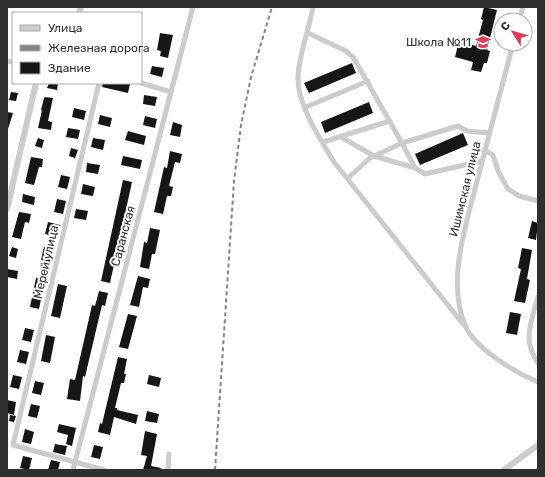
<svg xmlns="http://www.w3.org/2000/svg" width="545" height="477" font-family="Rubik,sans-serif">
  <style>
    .building { fill: #161616 }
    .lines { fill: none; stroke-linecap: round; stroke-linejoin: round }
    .minor { stroke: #ccc; stroke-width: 5 }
    .tertiary { stroke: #ccc; stroke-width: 6 }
    .rail { stroke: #848484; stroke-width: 2; stroke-dasharray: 4 3; stroke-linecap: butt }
    .labels { text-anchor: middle; stroke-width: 4; stroke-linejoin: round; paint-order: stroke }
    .poi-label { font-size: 12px; fill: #2f2f2f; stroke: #fff; text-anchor: end }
    .street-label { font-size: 12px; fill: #2f2f2f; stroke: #fff }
  </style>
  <rect width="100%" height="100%" fill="#fff"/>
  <path class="building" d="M484,7L497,10L487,50L490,51L487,63H484L481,72L471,70L473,62L455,57L459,41L476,46L483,20L481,19Z
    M160,33L173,35L168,58L160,56L161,51L157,50Z
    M352,63L356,73L309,93L304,83Z
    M152,66L164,68L162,77L150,74Z
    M49,83H58L57,90L47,88Z
    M103,83H120L130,84L128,93L102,87Z
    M11,92L18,93L16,101L9,100Z
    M144,95L157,97L155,106L143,104Z
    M45,97L53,98L48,121L52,122L51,130L38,128L42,110H41L44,98Z
    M369,102L373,113L325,133L321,122Z
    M74,108L86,111L84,120L72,117Z
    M7,112L13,113L8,129H7Z
    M100,115L112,118L110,127L98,124Z
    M145,116L157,119L155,128L143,125Z
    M173,122L182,125L180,137L170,135Z
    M68,128L80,130L78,139L66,137Z
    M128,131L146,136L144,145L125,140Z
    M463,133L468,145L420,165L415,154Z
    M38,138L44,140L42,148L35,146Z
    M93,138L105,140L103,150L91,147Z
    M71,148L78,150L75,158L69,156Z
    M170,151L182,154L180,163L175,162L169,186L173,187L171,196H167L163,214L154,212L164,167L167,168Z
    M123,156L142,160L140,169L121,165Z
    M31,157L43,159L42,167H39L34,185L25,183Z
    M87,163L100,165L98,174L86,172Z
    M61,175L70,177L67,189L58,187Z
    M123,180L132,182L110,283L101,281Z
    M83,184L95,187L93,196L81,194Z
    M23,194L35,197L34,205L22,202Z
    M57,199L66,201L63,214L54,212Z
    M76,209L88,211L86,220L74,218Z
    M19,212L31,214L29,223L25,222L21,239L12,237Z
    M532,221L538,223L536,240L528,238Z
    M48,222L60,225L57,237L45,234Z
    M150,228L160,230L155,254H152L149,269L140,267L144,242L147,243Z
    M12,247L18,249L16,258L9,256Z
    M44,247L53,250L50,262L41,260Z
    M522,248L532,250L527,279L530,280L525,303L514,301L521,269L518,268Z
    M7,269L18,271L17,279L7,277Z
    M138,276L150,279L148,288L143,287L139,307L130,305Z
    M36,278L45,280L39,309L30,307Z
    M58,284L67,286L60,318L51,316Z
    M99,291L108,293L105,306L102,305L85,377L83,376L80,401L67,399L70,379L75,380L92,305L95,306Z
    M510,312L521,314L517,335L506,333Z
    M128,314L137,316L128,349L119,347Z
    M25,328L34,330L31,342L22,340Z
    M46,335L55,337L50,363L41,361Z
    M20,350L29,352L26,364L17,362Z
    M118,357L127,359L124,374H126L124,383H121L115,408H117V410L138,415L136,424L114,417L110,435L98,432L100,423L102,424Z
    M13,375L22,377L19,389L10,387Z
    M149,375L161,378L159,387L147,384Z
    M35,381L44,383L41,395L32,393Z
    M7,400L16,402L14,415L7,413Z
    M31,404L40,406L37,418L28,416Z
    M147,411L159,414L157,423L145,421Z
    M10,415L16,416L14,422L9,421Z
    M59,424L76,428L72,446L66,444L68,435L57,432Z
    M25,429L34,432L31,444L22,442Z
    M145,431L157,434L151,466L161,468V470H143L147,456L141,455Z
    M55,444L67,446L65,455L53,452Z
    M94,445L103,447L100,459L91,457Z
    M23,456L32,458L29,470L20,468Z
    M51,460L60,462L58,470H48Z"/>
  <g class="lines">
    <path class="minor" d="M313,7C309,30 299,54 298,77C297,104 320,139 334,162L463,324
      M519,20L523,7
      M308,33L346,51L353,57L402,143L458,126L467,131L489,133
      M513,44C501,91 488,138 476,185C465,228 447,282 465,325C474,348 516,373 538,382
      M7,61L13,62
      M99,83L13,445L104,470
      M141,83L171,92
      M306,107L368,81
      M341,137L374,156L415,168
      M323,142L390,121
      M484,150L493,155L498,171L508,189L519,196L538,201
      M348,178L370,158L402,143L415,168L425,174L482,161
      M538,297C531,323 522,340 538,363
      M73,470L193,7
      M168,470L169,454"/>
    <path class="tertiary" d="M79,13L81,7
      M7,209L36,83
      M504,470L538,445"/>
    <path class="rail" d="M215,470L234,181L241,125L251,77L272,7"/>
  </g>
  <defs>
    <g id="school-bare" transform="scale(1.2)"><path d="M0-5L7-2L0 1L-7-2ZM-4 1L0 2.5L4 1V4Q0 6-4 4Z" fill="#d93f5b" stroke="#fff" stroke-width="2.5" paint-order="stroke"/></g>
  </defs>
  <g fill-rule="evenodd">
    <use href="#school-bare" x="483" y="42"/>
  </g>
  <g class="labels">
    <g class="poi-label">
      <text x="471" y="46">Школа №11</text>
    </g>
    <g class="street-label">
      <text transform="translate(465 189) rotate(-76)" y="4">Ишимская улица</text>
      <text transform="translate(123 236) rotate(-75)" y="4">Саранская</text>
      <text transform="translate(46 262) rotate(-77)" y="4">Мерей улица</text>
    </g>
  </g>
  <rect width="545" height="477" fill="none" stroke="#2f2f2f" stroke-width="16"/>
  <rect x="12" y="12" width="130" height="72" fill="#ffffff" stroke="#acacac"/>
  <rect x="20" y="25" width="20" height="6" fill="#cccccc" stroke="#acacac"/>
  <text x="48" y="32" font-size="12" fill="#2f2f2f">Улица</text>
  <rect x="20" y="45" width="20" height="6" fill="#848484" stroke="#acacac"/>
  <text x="48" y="52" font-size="12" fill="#2f2f2f">Железная дорога</text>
  <rect x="20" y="62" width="20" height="12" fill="#161616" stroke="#acacac"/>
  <text x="48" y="72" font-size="12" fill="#2f2f2f">Здание</text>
  <g transform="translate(513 32) rotate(307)"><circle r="19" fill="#ffffff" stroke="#acacac"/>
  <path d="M0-3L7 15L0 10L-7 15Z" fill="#d93f5b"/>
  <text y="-6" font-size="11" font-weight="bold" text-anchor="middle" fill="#2f2f2f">С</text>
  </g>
</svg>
